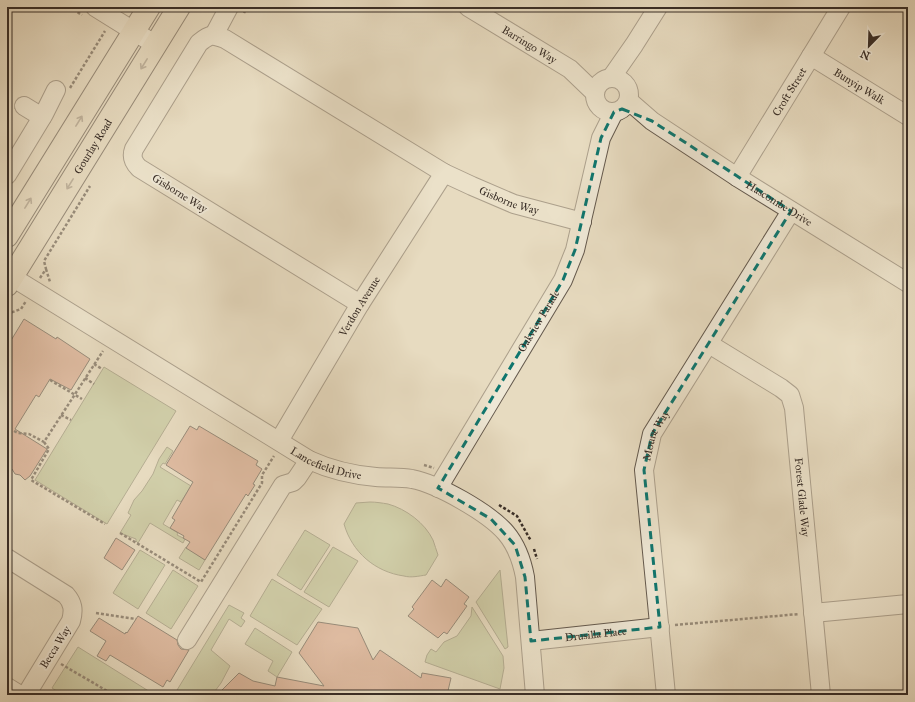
<svg xmlns="http://www.w3.org/2000/svg" width="915" height="702" font-family="'IM FELL Great Primer',serif">
  <style>
    .green { fill: #b7c091; stroke: #78775c }
    .building { fill: #d5977e; stroke: #392e27 }
    .lines { fill: none; stroke-linecap: round; stroke-linejoin: round }
    .minor-casing { stroke: #64594d; stroke-width: 20 }
    .major-casing { stroke: #392e27; stroke-width: 24 }
    .path { stroke: #392e27; stroke-width: 2.5; stroke-dasharray: 3 2; stroke-linecap: butt }
    .minor { stroke: #efe8d6; stroke-width: 18 }
    .major { stroke: #e7dbc0; stroke-width: 22 }
    .oneway { stroke: #908474 }
    .marked { fill: none; stroke: #0f766e; stroke-width: 3; stroke-dasharray: 8 5; stroke-linejoin: round }
    .labels { text-anchor: middle; stroke-width: 4; stroke-linejoin: round; paint-order: stroke }
    .street-label { font-size: 11px; fill: #392e27; stroke: #efe8d6 }
  </style>
  <rect width="100%" height="100%" fill="#e7dbc0"/>
  <filter id="stains"><feTurbulence type="fractalNoise" baseFrequency=".005" numOctaves="4"/><feColorMatrix values="0 0 0 0 .2 0 0 0 0 .09 0 0 0 0 .02 0 0 0 .5 -.17"/></filter>
  <radialGradient id="worn" r=".72"><stop offset=".6" stop-color="#630" stop-opacity="0"/><stop offset="1" stop-color="#630" stop-opacity=".3"/></radialGradient>
  <path class="green" d="M104,367L176,411L107,524L35,480Z
    M167,447L173,451L165,464L163,463L160,467L191,486L181,502L177,500L163,524L178,533L177,535L185,539L183,543L150,523L138,543L136,541V539L120,533L131,515L128,513L134,500L142,491L153,474L159,459Z
    M370,502C376,502 382,503 388,504C406,509 425,523 433,540C435,545 436,550 438,555L426,575C419,576 411,578 404,576C375,572 352,552 344,524L356,503Z
    M305,530L330,545L301,590L277,575Z
    M186,547L205,560L199,570L179,558Z
    M333,547L358,561L329,607L304,592Z
    M140,550L165,565L138,609L113,593Z
    M173,570L198,586L171,629L146,613Z
    M500,570L508,647L505,649L476,602Z
    M272,579L322,609L297,645L250,616Z
    M229,605L244,613L241,618L245,621L241,627L229,619L211,650L230,666L221,683L212,695H174Z
    M472,607L503,656L504,668L500,689L425,662L427,655L431,649L436,652L444,642L457,636L471,616Z
    M255,628L292,652L277,677L268,671L273,661L245,644Z
    M78,647L155,695H63L52,688Z"/>
  <path class="building" d="M24,319L56,339L57,337L90,359L71,390L50,379L39,397L36,395L15,429L47,449L30,476L25,480L20,475L15,474L12,469H7V347Z
    M190,426L197,430L199,426L258,461L256,465L262,469L253,484L255,485L248,496L246,494L205,560L186,548L190,542L183,538L184,536L170,528L175,520L172,518L193,482L166,465Z
    M116,538L135,550L122,570L104,558Z
    M446,579L469,597L464,604L467,606L447,634L444,632L438,638L408,616L414,609L412,607L432,580L441,587Z
    M138,616L177,640L178,645L181,649L189,650L170,682L167,680L163,687L110,655L106,661L97,656L106,641L90,631L99,618L125,634L126,632L127,633Z
    M318,622L358,628L373,660L380,650L421,678L422,673L451,678L447,695H217L239,673L253,681L275,686L277,677L324,686L299,653Z"/>
  <g class="lines">
    <g class="minor-casing">
      <g id="minor">
        <path d="M95,7L156,45"/>
        <path id="s1" d="M468,7L570,69L595,93"/>
        <path d="M214,35L229,7"/>
        <path id="s2" d="M811,56L908,116"/>
        <circle cx="612" cy="95" r="17"/>
        <path d="M611,78L634,45L658,7"/>
        <path id="s3" d="M629,101L652,121L737,177L908,283"/>
        <path d="M24,106L42,117"/>
        <path d="M7,175L44,114L56,90"/>
        <path id="s4" d="M737,177L841,7"/>
        <path id="s5" d="M12,277L309,460C331,470 352,475 376,477C388,478 400,477 412,479C438,484 489,513 506,533C517,546 522,561 525,577L535,695"/>
        <path id="s6" d="M360,304L139,168C133,162 131,157 134,149L199,43C210,34 212,34 225,39L444,173L472,186L514,204L582,222"/>
        <path id="s7" d="M709,344L781,388L790,395L794,408L821,695"/>
        <path id="s8" d="M279,441L360,304L444,173"/>
        <path id="s9" d="M438,488L563,280L575,250L601,138L614,112"/>
        <path d="M7,558L66,595C73,603 74,610 71,621L26,695"/>
        <path d="M813,613L908,604"/>
        <path d="M187,640L283,485L293,482L297,478L309,460"/>
        <path id="s10" d="M531,641L660,627"/>
        <path d="M7,687L20,695"/>
        <path id="s11" d="M666,695L644,470L652,434L791,211"/>
      </g>
    </g>
    <g class="major-casing">
      <g id="major">
        <path d="M7,236L149,7"/>
        <path id="s12" d="M7,285L179,7"/>
      </g>
    </g>
    <path class="path" d="M69,7L82,15
      M244,13L247,7
      M70,88L105,31
      M46,269L50,282
      M40,278L46,269L44,261L90,186
      M7,314L21,309L26,301
      M94,364L102,369
      M85,378L94,384
      M50,380L82,399
      M61,415L71,420
      M14,431L18,433L29,434L44,442L103,351
      M44,442L49,449L31,480L105,524
      M424,465L434,468
      M499,505L517,516L531,541
      M120,533L201,582L262,483V475L274,456
      M534,549L537,559
      M96,613L136,619
      M675,625L799,614
      M61,664L114,695"/>
    <use href="#minor" class="minor"/>
    <use href="#major" class="major"/>
  </g>
  <defs><path id="oneway-shaft" d="M-6 0H5M1.5-3L5.5 0L1.5 3" fill="none" stroke-width="1.6" stroke-linecap="round" stroke-linejoin="round"/></defs>
  <g class="oneway">
    <use href="#oneway-shaft" transform="translate(144 64) rotate(122)"/>
    <use href="#oneway-shaft" transform="translate(79 121) rotate(-58)"/>
    <use href="#oneway-shaft" transform="translate(70 184) rotate(122)"/>
    <use href="#oneway-shaft" transform="translate(28 203) rotate(-58)"/>
  </g>
  <path d="M0 0H915V702H0ZM622,109L652,121L791,211L652,434L644,470L660,627L531,641L525,577L515,545L491,519L438,488L563,280L575,250L601,138L614,112Z" fill="#e7dbc0" fill-opacity=".55" fill-rule="evenodd"/>
  <path class="marked" d="M622,109L652,121L791,211L652,434L644,470L660,627L531,641L525,577L515,545L491,519L438,488L563,280L575,250L601,138L614,112Z"/>
  <g class="labels">
    <g class="street-label">
      <text dy="4" stroke="none"><textPath href="#s1" startOffset="72">Barringo Way</textPath></text>
      <text dy="4" stroke="none"><textPath href="#s2" startOffset="57">Bunyip Walk</textPath></text>
      <text dy="4" stroke="none"><textPath href="#s4" startOffset="100">Croft Street</textPath></text>
      <text dy="4" stroke="none"><textPath href="#s12" startOffset="163">Gourlay Road</textPath></text>
      <text transform="translate(180 193) rotate(32)" y="4">Gisborne Way</text>
      <text dy="4" stroke="none"><textPath href="#s6" startOffset="761">Gisborne Way</textPath></text>
      <text dy="4" stroke="none"><textPath href="#s3" startOffset="182">Hascombe Drive</textPath></text>
      <text dy="4" stroke="none"><textPath href="#s8" startOffset="157">Verdon Avenue</textPath></text>
      <text dy="4" stroke="none"><textPath href="#s9" startOffset="195">Oakview Parade</textPath></text>
      <text dy="4" stroke="none"><textPath href="#s11" startOffset="263">Mount Way</textPath></text>
      <text dy="4" stroke="none"><textPath href="#s5" startOffset="366">Lancefield Drive</textPath></text>
      <text dy="4" stroke="none"><textPath href="#s7" startOffset="199">Forest Glade Way</textPath></text>
      <text dy="4" stroke="none"><textPath href="#s10" startOffset="65">Drusilla Place</textPath></text>
      <text transform="translate(55 647) rotate(-58)" y="4">Becca Way</text>
    </g>
  </g>
  <rect width="915" height="702" fill="none" stroke="#e7dbc0" stroke-width="24"/>
  <rect x="8" y="8" width="899" height="686" fill="none" stroke="#392e27" stroke-width="2"/>
  <rect x="12" y="12" width="891" height="678" fill="none" stroke="#392e27"/>
  <g transform="translate(869 46) rotate(203)" stroke="#efe8d6" stroke-width="3" paint-order="stroke">
  <path d="M0-3L7 15L0 10L-7 15Z" fill="#392e27"/>
  <text y="-6" font-size="11" font-weight="bold" text-anchor="middle" fill="#392e27">N</text>
  </g>
  <rect width="100%" height="100%" filter="url(#stains)"/>
  <rect width="100%" height="100%" fill="url(#worn)"/>
</svg>
